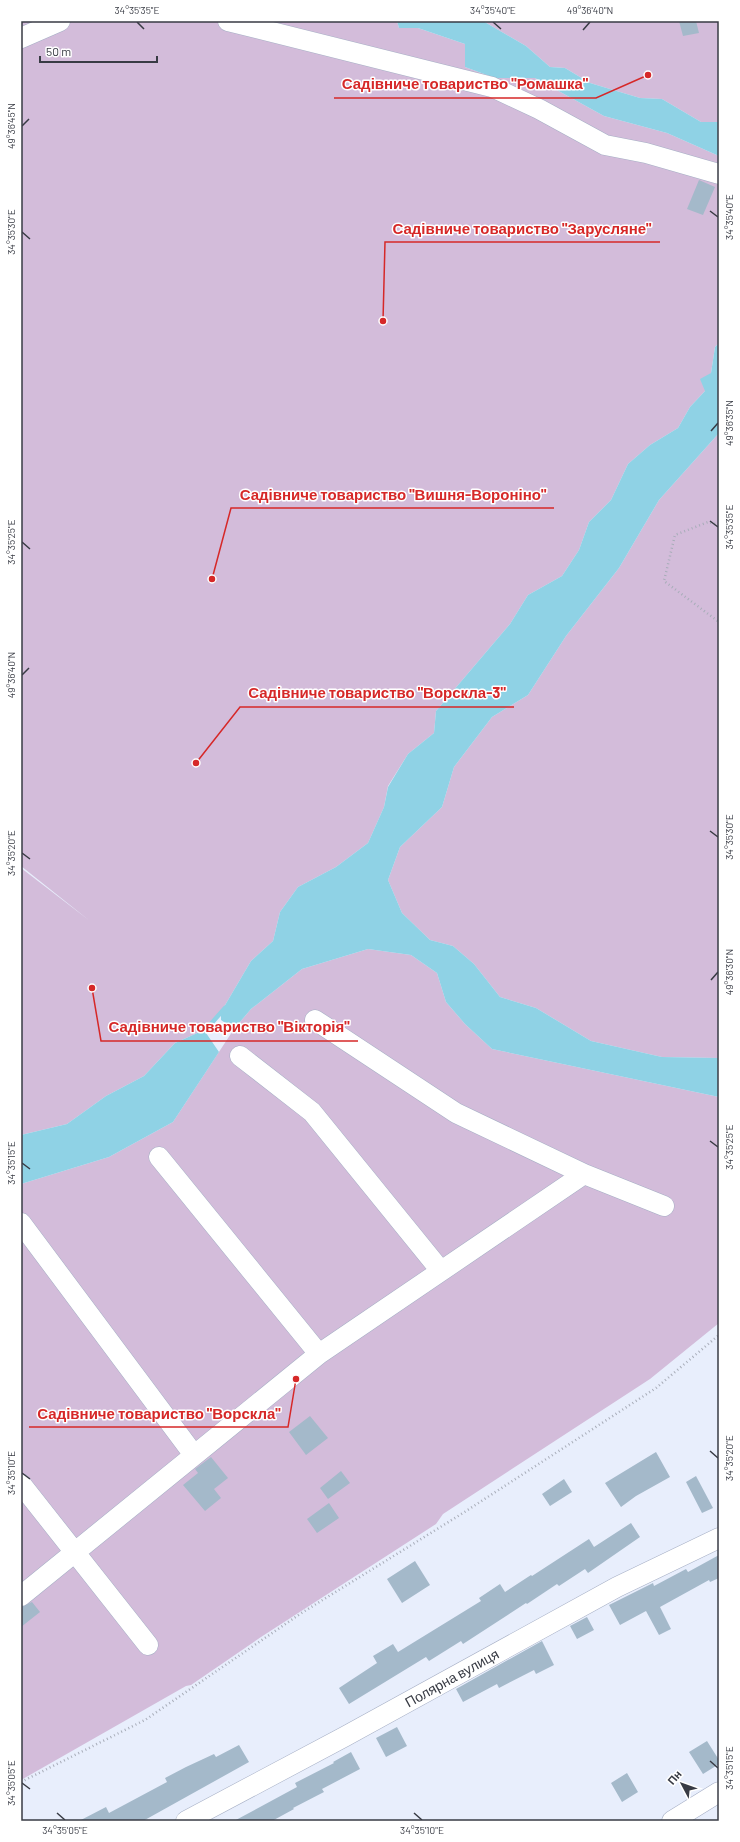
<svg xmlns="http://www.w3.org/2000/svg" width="740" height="1842" font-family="Barlow,sans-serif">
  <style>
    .green { fill: #d3bcda }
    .water { fill: #8fd2e5 }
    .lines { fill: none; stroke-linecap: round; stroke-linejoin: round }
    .stream { stroke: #8fd2e5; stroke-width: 4.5 }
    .building { fill: #a4b9ca }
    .minor-casing { stroke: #a6afc5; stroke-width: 21 }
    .path { stroke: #a8adb9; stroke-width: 2.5; stroke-dasharray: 1 3; stroke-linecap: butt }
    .minor { stroke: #fff; stroke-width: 20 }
    .ticks { fill: none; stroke: #383b44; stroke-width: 1.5 }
    .labels { text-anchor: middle; stroke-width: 3; stroke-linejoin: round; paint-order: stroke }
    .street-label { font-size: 14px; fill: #383b44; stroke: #fff }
    .leader { fill: none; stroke: #d62828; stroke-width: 1.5 }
    .callout-dot { fill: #d62828; stroke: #fff; stroke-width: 1.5 }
    .callout-label { font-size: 15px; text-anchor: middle; font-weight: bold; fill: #d62828; stroke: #fff; stroke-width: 3; stroke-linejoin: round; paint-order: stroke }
    .neatline { fill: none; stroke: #383b44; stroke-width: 1.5 }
    .ticks-label { font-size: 10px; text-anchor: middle; fill: #383b44 }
  </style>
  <rect width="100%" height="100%" fill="#e8eefc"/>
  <path class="green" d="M21,21H397L399,28H418L465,44V67L495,78H535L604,116L667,133L719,156V343L715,347L711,373L705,391L690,407L678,428L650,445L628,464L611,500L589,522L579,550L562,576L528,595L510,624L436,711L434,733L408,754L388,786L384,807L368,843L336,867L298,887L280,912L273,941L251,961L221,1012L204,1030L175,1043L144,1076L106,1096L67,1124L21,1135V868L90,921L21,866Z
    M483,21H719V122H701L662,99L640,98L590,83L565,68L550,67L526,46Z
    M719,433V1058L662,1057L591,1041L536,1008L500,997L474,964L453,946L430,940L402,913L388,880L400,847L442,807L454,767L492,717L528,695L566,636L619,568L659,500Z
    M368,949L411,955L437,973L446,1002L465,1024L492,1049L719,1097V1323L650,1379L443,1514L436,1524L261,1637L191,1685L186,1686L21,1780V1184L109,1157L173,1122L234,1029L251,1009L302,969Z"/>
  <path class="water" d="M397,21H483L526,46L550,67L565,68L590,83L640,98L662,99L701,122H719V156L667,133L604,116L535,78H495L465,67V44L418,28H399Z
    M719,343V433L659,500L619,568L566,636L528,695L492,717L454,767L442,807L400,847L388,880L402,913L430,940L453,946L474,964L500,997L536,1008L591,1041L662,1057L719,1058V1097L492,1049L465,1024L446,1002L437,973L411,955L368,949L302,969L251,1009L234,1029L221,1020V1012L251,961L273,941L280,912L298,887L336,867L368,843L384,807L388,787L408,754L434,733L436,711L510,624L528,595L562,576L579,550L589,522L611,500L628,464L650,445L678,428L690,407L705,391L700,379L711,373L715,347Z
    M204,1030L219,1052L173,1122L109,1157L21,1184V1135L67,1124L106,1096L144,1076L175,1043Z"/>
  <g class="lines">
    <path class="stream" d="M201,1035L225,1008"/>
  </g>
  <path class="building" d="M679,21H696L699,33L683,36Z
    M699,180L715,187L703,215L687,209Z
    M310,1416L328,1438L306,1455L289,1432Z
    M656,1452L670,1477L636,1496L621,1507L605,1483Z
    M211,1457L228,1478L214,1489L221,1498L205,1511L183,1485L198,1473L195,1469Z
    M341,1471L350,1483L328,1499L320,1488Z
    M696,1476L713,1508L702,1513L686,1482Z
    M564,1479L572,1492L550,1506L542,1494Z
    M329,1503L339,1518L317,1533L307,1519Z
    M631,1523L640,1537L588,1573L585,1569L559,1586L557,1584L527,1604L526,1603L463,1644L461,1641L429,1661L426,1657L349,1704L339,1688L377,1663L373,1656L393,1644L398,1652L481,1601L479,1598L500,1584L505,1592L531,1575L532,1576L589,1539L594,1547Z
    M719,1555V1578L710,1582L709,1580L660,1607L671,1629L659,1635L646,1611L620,1625L609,1605L653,1583L654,1586L686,1569L688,1572Z
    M415,1561L430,1585L402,1603L387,1579Z
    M32,1602L40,1612L21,1627V1607Z
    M587,1617L594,1630L577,1639L570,1626Z
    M542,1641L554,1665L536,1674L534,1670L499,1688L497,1684L463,1702L456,1689Z
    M397,1727L407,1746L386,1757L376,1738Z
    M707,1741L719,1760V1764L703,1774L689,1752Z
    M239,1745L249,1762L143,1821H79L106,1807L109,1813L167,1782L165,1778L186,1767L214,1754L216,1757Z
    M351,1752L360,1769L322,1789L324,1792L293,1808L294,1809L272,1821H234L297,1787L295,1783L334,1763L333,1762Z
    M627,1773L638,1792L622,1802L611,1783Z"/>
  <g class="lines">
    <g class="minor-casing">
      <path id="minor" d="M228,21L492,87L539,109L605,145L646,153L719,174
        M21,38L60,21
        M315,1020L456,1113L584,1174
        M240,1056L312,1112L441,1271
        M159,1157L319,1354
        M21,1223L194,1455
        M21,1484L148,1645
        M21,1596L319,1354L584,1174L664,1206
        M186,1821L344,1737L617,1587L719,1538
        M672,1821L719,1792"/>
    </g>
    <path class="path" d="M719,525L708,522L675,535L664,581L719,622
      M21,1782L145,1720L300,1614L463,1513L656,1388L719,1335"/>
    <use href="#minor" class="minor"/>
  </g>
  <path class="ticks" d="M137,22L144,29M493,22L501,29M583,30L590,22M22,126L29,119M710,211L718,217M22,232L30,239M711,431L718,423M710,521L718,527M22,542L30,549M22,675L29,668M710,831L718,837M22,853L30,859M711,980L718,972M710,1141L718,1147M22,1163L30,1169M710,1451L718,1458M22,1473L30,1479M710,1761L718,1768M22,1783L30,1789M57,1813L65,1820M414,1813L422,1820"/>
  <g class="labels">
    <g class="street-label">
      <text transform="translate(452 1678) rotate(-29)" y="5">Полярна вулиця</text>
    </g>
  </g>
  <path class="leader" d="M648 75L596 98H334M383 321L385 242H660M212 579L231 508H554M196 763L240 707H514M92 988L101 1041H358M296 1379L288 1427H29"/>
  <g class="callout-dot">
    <circle cx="648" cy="75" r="4"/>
    <circle cx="383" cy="321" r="4"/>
    <circle cx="212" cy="579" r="4"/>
    <circle cx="196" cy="763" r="4"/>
    <circle cx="92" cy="988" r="4"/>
    <circle cx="296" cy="1379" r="4"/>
  </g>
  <g class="callout-label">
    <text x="465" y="89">Садівниче товариство "Ромашка"</text>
    <text x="522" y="234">Садівниче товариство "Зарусляне"</text>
    <text x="393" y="500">Садівниче товариство "Вишня-Вороніно"</text>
    <text x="377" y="698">Садівниче товариство "Ворскла-3"</text>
    <text x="229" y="1032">Садівниче товариство "Вікторія"</text>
    <text x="159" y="1419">Садівниче товариство "Ворскла"</text>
  </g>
  <rect width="740" height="1842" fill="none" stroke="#ffffff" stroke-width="44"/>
  <g transform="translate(682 1784) rotate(311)" stroke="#ffffff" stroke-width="3" paint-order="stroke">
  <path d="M0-3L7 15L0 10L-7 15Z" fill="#383b44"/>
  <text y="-6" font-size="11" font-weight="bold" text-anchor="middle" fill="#383b44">Пн</text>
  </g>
  <path d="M40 56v6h117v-6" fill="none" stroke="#383b44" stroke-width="2"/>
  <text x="46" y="56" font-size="12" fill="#383b44" stroke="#ffffff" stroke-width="3" paint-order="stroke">50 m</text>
  <rect x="22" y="22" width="696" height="1798" class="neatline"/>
  <g class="ticks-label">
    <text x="137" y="14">34°35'35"E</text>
    <text x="493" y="14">34°35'40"E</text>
    <text x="590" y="14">49°36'40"N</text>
    <text transform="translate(11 126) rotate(-90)" y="4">49°36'45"N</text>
    <text transform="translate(729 217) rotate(-90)" y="4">34°35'40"E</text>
    <text transform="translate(11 232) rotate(-90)" y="4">34°35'30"E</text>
    <text transform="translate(729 423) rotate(-90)" y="4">49°36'35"N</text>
    <text transform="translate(729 527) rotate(-90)" y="4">34°35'35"E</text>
    <text transform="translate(11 542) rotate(-90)" y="4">34°35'25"E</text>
    <text transform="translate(11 675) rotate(-90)" y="4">49°36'40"N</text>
    <text transform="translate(729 837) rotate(-90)" y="4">34°35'30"E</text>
    <text transform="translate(11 853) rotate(-90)" y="4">34°35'20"E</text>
    <text transform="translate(729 972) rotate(-90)" y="4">49°36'30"N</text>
    <text transform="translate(729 1147) rotate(-90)" y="4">34°35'25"E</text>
    <text transform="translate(11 1163) rotate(-90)" y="4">34°35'15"E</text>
    <text transform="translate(729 1458) rotate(-90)" y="4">34°35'20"E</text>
    <text transform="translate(11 1473) rotate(-90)" y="4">34°35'10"E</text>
    <text transform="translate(729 1768) rotate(-90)" y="4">34°35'15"E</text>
    <text transform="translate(11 1783) rotate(-90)" y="4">34°35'05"E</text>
    <text x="65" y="1834">34°35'05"E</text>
    <text x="422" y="1834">34°35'10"E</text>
  </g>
</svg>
